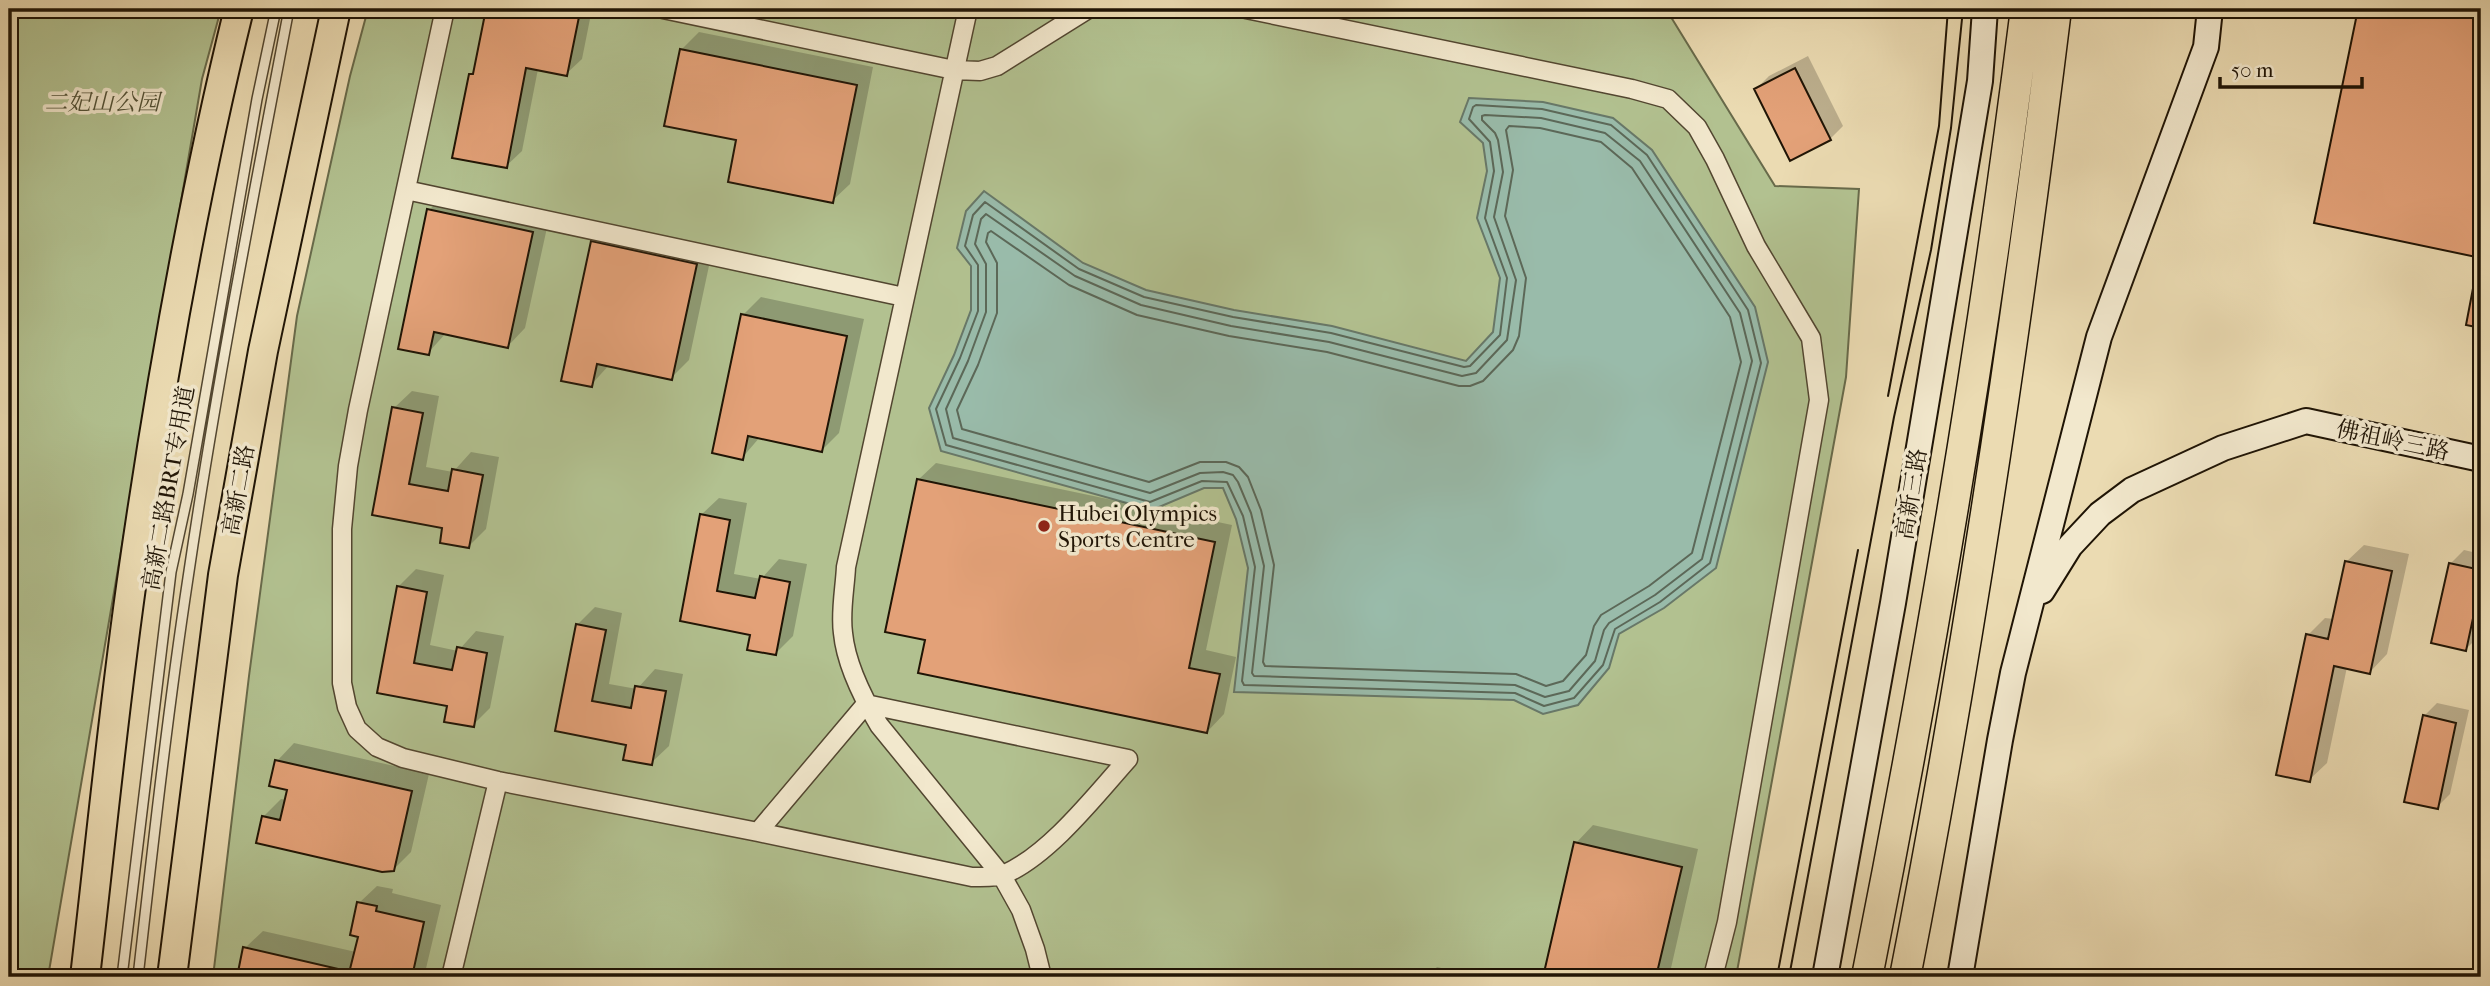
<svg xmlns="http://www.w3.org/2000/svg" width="2490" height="986" font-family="'IM FELL French Canon','Noto Serif SC',serif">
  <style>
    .green { fill: #b2c190; stroke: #686a4a; stroke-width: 2 }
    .water { fill: #9ba; stroke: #687868; stroke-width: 2 }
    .shadow { fill: #0003 }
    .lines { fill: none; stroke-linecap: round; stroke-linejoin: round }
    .shore { stroke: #5c6858; stroke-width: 2 }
    .building { fill: #e3a178; stroke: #1f1405; stroke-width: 2 }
    .service-casing { stroke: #524630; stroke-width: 12 }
    .minor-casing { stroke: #524630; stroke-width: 21 }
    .secondary-casing { stroke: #1f1405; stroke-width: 28 }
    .primary-casing { stroke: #1f1405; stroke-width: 32 }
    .trunk-casing { stroke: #1f1405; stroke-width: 33 }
    .service { stroke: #f2e8cd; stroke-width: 9 }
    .minor { stroke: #f2e8cd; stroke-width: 18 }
    .secondary { stroke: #f2e8cd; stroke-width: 24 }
    .primary { stroke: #ebdbb2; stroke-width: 28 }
    .trunk { stroke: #ebdbb2; stroke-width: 30 }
    .tram { stroke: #1f1405; stroke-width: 2 }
    .poi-dot { fill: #8f2418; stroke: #f2e8cd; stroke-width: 2.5 }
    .labels { text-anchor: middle; stroke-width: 7; stroke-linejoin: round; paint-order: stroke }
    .park-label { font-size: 23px; font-style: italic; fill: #525136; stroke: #f2e8cd }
    .street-label { font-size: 23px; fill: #1f1405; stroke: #f2e8cd }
    .poi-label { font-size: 23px; fill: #1f1405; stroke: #f2e8cd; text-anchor: start }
  </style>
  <rect width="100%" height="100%" fill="#ebdbb2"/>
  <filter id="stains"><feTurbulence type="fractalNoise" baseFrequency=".00286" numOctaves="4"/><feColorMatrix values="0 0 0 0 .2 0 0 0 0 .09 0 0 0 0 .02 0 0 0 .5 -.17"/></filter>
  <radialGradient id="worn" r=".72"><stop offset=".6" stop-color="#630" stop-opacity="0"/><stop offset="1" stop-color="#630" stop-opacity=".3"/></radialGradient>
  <path class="green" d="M9,9H221L202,79L48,977H9Z
    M368,9H1666L1775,186L1859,189L1846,377L1736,977H213L249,676L297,316L350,76Z"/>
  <path class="water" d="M1469,98L1543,102L1613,118L1652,150L1755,307L1768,362L1716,568L1664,608L1619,634L1609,668L1578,705L1543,714L1514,700L1234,692L1248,568L1236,519L1223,488H1204L1152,510L941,451L929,408L954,355L971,310V266L957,248L966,211L984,191L1083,263L1146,290L1234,310L1332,326L1466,361L1493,332L1500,278L1477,218L1487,171L1483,143L1460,122Z"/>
  <path class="shadow" d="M487,9H592L582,59L566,74L538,69L522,151L506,166L471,74L475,70Z
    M1718,9H1737L1722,17Z
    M2360,9H2481V256L2316,222Z
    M699,32L873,67L850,184L832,201L738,139L681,50Z
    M1808,56L1843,126L1830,139L1756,89L1769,76Z
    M447,193L550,214L525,328L508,346L446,333L428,353L429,210Z
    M610,225L713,247L689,360L671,378L610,364L591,385L593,242Z
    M2481,258V326L2468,324Z
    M761,297L864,319L839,433L822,450L760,437L742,458L743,315Z
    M412,391L439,396L426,467L453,472L471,452L499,457L486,529L468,547L444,526L374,513L394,408Z
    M936,463L1232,525L1206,650L1236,657L1224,714L1207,732L918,480Z
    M719,498L747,503L734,574L761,579L779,559L807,564L793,636L776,653L752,633L682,620L701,515Z
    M2364,545L2409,554L2387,654L2370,672L2347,667L2327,763L2309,780L2308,635L2325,618L2334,619L2346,562Z
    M2464,550L2481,554V625L2479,636L2466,649L2450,564Z
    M416,569L444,575L430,645L458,651L476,631L504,636L490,708L473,725L449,705L379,692L398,587Z
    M595,607L622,613L609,684L637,689L655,669L683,674L669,746L651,763L628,743L557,730L577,625Z
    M2437,703L2469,710L2450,794L2437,807L2424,716Z
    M294,743L429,774L411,852L393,870L263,817L281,799L287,800L289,789L277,761Z
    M1593,825L1698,849L1669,977H1545L1576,843Z
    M377,886L393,889L392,893L441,905L424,977H238L245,948L263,931L356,952L360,936L359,903Z
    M1437,967L1481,977H1426Z"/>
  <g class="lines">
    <path class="shore" d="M1476,105L1542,109L1611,125L1647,155L1748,310L1761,363L1710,563L1660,602L1615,629L1603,665L1574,698L1544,706L1515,693L1244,685L1242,681L1255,567L1243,516L1227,482L1202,481L1150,502L946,445L936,409L960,358L978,311V265L965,246L973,215L985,202L1079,269L1144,297L1233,317L1331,333L1464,367L1470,366L1500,335L1507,278L1485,218L1494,171L1490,142L1469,119L1473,107Z
      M1485,115L1541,118L1605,133L1640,161L1740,313L1752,361L1702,559L1655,595L1609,623L1604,630L1595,661L1569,691L1545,697L1515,685L1254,676L1252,673L1264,566L1251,513L1238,482L1233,475L1223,472L1200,473L1150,493L953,438L946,409L968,361L986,312V264L975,244L981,219L986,214L1075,276L1141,305L1231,326L1329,342L1462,376L1476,373L1507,340L1516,280L1494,217L1503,172L1498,140L1495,133L1482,120V116Z
      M1509,126L1540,128L1601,142L1632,168L1730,317L1741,362L1692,553L1649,586L1601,615L1594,626L1586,655L1563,681L1546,686L1516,674L1265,666L1263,662L1274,565L1261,510L1248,477L1239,467L1226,462H1200L1149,482L962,429L957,410L978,365L997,313V263L986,242L988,233L991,231L1069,285L1137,315L1229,336L1327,352L1459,386H1470L1483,381L1513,350L1519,336L1526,278L1505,216L1513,170L1506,130Z"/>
  </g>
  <path class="building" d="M486,9H565L580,12L567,76L526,68L507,168L452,158L469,74H473Z
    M2358,9H2481V258L2314,223Z
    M680,49L857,85L833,203L728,182L736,140L664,126Z
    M1795,68L1831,140L1790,161L1754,89Z
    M427,209L533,232L508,348L434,332L429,355L398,349Z
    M591,241L697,264L672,380L597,364L592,387L561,381Z
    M2474,283L2481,284V328L2466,325Z
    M741,314L847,336L822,452L748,436L743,460L712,453Z
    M392,407L423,413L409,484L448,491L452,469L483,475L469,548L440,543L442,528L372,515Z
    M917,479L1215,542L1189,668L1220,674L1207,733L918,673L925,640L885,632Z
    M700,514L730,520L717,591L755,598L760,576L790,582L776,655L747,650L750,635L680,621Z
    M2345,561L2392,571L2370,674L2334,666L2310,782L2276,775L2306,634L2328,639Z
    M2449,563L2481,570V581L2466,651L2431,643Z
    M397,586L427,592L414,663L452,670L457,647L487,653L474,727L444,722L447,706L377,693Z
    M576,624L606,630L592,701L631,708L635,686L666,691L652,765L623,760L626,745L555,731Z
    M2423,715L2456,723L2438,809L2404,802Z
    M275,760L412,791L394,871L382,872L256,843L262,816L280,820L287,790L269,786Z
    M1574,842L1682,867L1656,977H1543Z
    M357,902L377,906L376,911L424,922L412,977H348L358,937L350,935Z
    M243,947L347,971L346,977H237Z"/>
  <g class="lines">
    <g class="service-casing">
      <path id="service" d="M122,977L171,572L188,494L257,99L276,9
        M138,977C153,844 168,710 188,578C216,387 253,198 289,9"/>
    </g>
    <g class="minor-casing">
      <path id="minor" d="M445,9L358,410L348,466L342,529V683L347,707L357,729L377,747L403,758L498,781L758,832L972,877C982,877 996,878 1005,874C1050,854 1095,796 1128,759
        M663,9L954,70L980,71L997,66L1088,9
        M968,9L846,567C845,588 840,612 843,633C846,665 863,698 879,725L1002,876L1021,910L1035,949L1042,977
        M1246,9L1632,89L1668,99L1697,127L1715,159L1756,246L1811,338L1819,400L1727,922L1713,977
        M406,190L904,297
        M758,832L866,704L1128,759
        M451,977L498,781"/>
    </g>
    <g class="secondary-casing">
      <path id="secondary" d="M2042,591L2070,546L2100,514L2132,490L2223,448L2306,421L2481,459
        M1825,977L1893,603L1980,81L1985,9
        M1960,977L2000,740L2013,673L2099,337L2206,47L2210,9"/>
    </g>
    <g class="primary-casing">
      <path id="primary" d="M85,977C101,840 114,703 134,566C161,379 194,192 239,9
        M172,977L223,575L263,351L336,9"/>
    </g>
    <g class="trunk-casing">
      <path id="trunk" d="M1867,977C1931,656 1985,333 2026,9
        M1905,977C1968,656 2016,333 2056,9"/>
    </g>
    <use href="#service" class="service"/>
    <use href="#minor" class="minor"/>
    <use href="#secondary" class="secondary"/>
    <use href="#primary" class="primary"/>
    <use href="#trunk" class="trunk"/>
    <path class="tram" d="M1888,396L1939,126L1948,9
      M1777,977L1858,550
      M1789,977L1894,417L1931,250L1951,128L1963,9"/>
  </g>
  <circle class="poi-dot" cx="1044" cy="526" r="7"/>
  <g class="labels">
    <g class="park-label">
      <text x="102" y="110">二妃山公园</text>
    </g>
    <g class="street-label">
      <text transform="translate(2393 440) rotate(12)" y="8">佛祖岭三路</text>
      <text transform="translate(168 488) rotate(-80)" y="8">高新二路BRT专用道</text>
      <text transform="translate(238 490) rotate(-80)" y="8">高新二路</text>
      <text transform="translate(1911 494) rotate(-81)" y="8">高新三路</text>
    </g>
    <g class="poi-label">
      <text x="1058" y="521">Hubei Olympics<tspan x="1058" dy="26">Sports Centre</tspan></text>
    </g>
  </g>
  <rect width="2490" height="986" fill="none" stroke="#ebdbb2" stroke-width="35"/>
  <rect x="10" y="10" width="2469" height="965" fill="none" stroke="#1f1405" stroke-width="3.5"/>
  <rect x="18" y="18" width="2455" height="951" fill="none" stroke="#1f1405" stroke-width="2"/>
  <path d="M2220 77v10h142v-10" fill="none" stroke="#1f1405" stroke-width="3.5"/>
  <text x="2231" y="77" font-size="21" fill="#1f1405" stroke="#f2e8cd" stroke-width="5" paint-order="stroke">50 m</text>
  <rect width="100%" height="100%" filter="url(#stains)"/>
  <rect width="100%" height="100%" fill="url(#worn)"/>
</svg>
